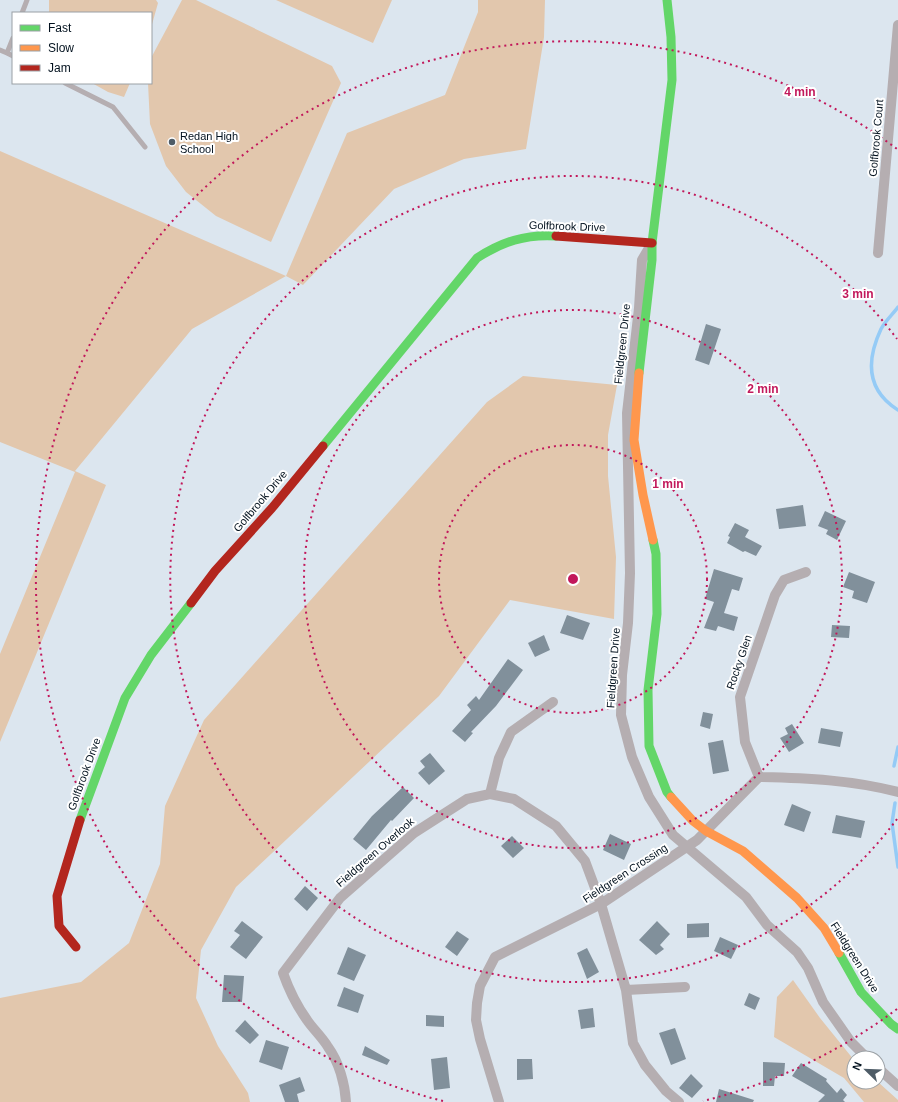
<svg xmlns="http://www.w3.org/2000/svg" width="898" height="1102" font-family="Arial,sans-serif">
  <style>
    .green { fill: #e2c7ad }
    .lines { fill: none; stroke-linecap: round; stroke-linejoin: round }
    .stream { stroke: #95cbf6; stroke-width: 3.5 }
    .building { fill: #81909b }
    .lane { stroke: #b5aeb1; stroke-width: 5 }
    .street { stroke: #b5aeb1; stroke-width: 10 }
    .fast { stroke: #63d668; stroke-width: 9 }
    .slow { stroke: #ff974d; stroke-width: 9 }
    .jam { stroke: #b3261e; stroke-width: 9 }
    .ring { fill: none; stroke: #c2185b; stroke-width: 2; stroke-dasharray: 2 4 }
    .poi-dot { fill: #4e5c67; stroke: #fff; stroke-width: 1.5 }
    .labels { text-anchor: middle; stroke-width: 4; stroke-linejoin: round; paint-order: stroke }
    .poi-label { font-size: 11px; fill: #02111e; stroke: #fff; text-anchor: start }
    .street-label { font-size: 11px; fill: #02111e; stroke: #fff }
    .centre { fill: #c2185b; stroke: #fff; stroke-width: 2 }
    .ring-label { font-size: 12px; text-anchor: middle; font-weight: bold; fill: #c2185b; stroke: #fff; stroke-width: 4; stroke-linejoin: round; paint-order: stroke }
  </style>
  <rect width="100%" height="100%" fill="#dce6ef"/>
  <path class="green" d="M49,0H156L158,3L151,28V13H49Z
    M182,0H196L332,66L341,83L271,242L216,216L186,192L166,166L150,124L148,83H151V58Z
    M276,0H392L373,43Z
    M478,0H545L544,37L526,149L464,159L394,189L303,285L286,276L192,329L75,471L106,485L0,742V654L75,472L0,442V151L286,276L347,133L445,95L478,12Z
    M92,83H130L124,97L108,92Z
    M523,376L617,385L608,435V476L616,557L614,619L510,600L439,696L236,887L201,950L196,998L218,1046L248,1093L250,1102H0V998L81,982L129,943L160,864L165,806L204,720L487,402Z
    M793,980L820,1018L854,1060V1082H878L898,1100V1102H864L844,1078L774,1037L777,997Z"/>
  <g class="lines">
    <path class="stream" d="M898,307C893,314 885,321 881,329C866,361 866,390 898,410
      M894,766L898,747
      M895,803L892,823L898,867"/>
  </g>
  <path class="building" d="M706,324L721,329L709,365L695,360Z
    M803,505L806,526L779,529L776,509Z
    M825,511L846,521L837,540L826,534L828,530L818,526Z
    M735,523L749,530L745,537L762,546L756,556L745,551L743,552L727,543L730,537L728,536Z
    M714,569L743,578L739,591L732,589L724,613L738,617L734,631L718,626L716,631L704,628L714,602L705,599Z
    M849,572L875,582L867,603L852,598L854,591L843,587Z
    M567,615L590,623L583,640L560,633Z
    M832,625L850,626L849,638L831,637Z
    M544,635L550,650L535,657L528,643Z
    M508,659L523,670L496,706L471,732L473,733L465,742L452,731L471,710L467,705L476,696L479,700Z
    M703,712L713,714L710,729L700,726Z
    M792,724L804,743L789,752L780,738L788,734L785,728Z
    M821,728L843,732L840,747L818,743Z
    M723,740L729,771L713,774L708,743Z
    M430,753L445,771L429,785L418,773L425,767L420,761Z
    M403,787L414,798L392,821L391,820L366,850L353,839L372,816Z
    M792,804L811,812L804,832L784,825Z
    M836,815L865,821L861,838L832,833Z
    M610,834L631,844L624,860L603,850Z
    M512,836L524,848L513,858L501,846Z
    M305,886L318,898L307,911L294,899Z
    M242,921L263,937L246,959L230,947L240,935L234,931Z
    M657,921L670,934L660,945L664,949L656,955L639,940Z
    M709,923V937L687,938V924Z
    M457,931L469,939L457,956L445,947Z
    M720,937L738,945L731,959L714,951Z
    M348,947L366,955L354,981L337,974Z
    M587,948L599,972L587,979L577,953Z
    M224,975L244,976L242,1002H222Z
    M344,987L364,995L358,1013L337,1006Z
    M749,993L760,998L755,1010L744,1005Z
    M593,1008L595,1027L581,1029L578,1010Z
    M426,1015L444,1016V1027L426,1026Z
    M245,1020L259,1035L250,1044L235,1031Z
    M675,1028L686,1059L671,1065L659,1033Z
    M266,1040L289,1047L282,1070L259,1062Z
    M365,1046L390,1060L387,1065L362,1055Z
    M447,1057L450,1088L434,1090L431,1059Z
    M517,1059H532L533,1079L517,1080Z
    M763,1062L785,1063L784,1076H775L774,1086H763Z
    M801,1063L827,1079L826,1081L837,1093L841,1088L847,1095L843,1100L845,1102H818L825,1095L792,1076Z
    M691,1074L703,1086L692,1098L679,1088Z
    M300,1077L305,1091L297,1094L299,1102H285L279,1085Z
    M719,1089L754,1100L753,1102H716Z"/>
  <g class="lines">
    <path class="lane" d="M22,13L27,0
      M13,38L7,53L13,56
      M0,50L7,53
      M65,83L113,107L145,147"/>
    <path class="street" d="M652,243L642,260L639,308L627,413L630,573L628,623L622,675L621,715L632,757L649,797L673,835L746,897L767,925L797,952L808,968L823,1002L851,1042L867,1058
      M878,253L898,25
      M759,777L745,742L740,697L775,595L784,580L806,572
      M490,794L499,758L511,732L553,702
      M626,990L685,987
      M878,1068L898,1086
      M346,1102C345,1084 339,1062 328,1047C322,1037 313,1029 307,1020C297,1006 289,990 283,973L340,898L414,833L467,799L490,794L514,799L556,826L585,861L601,904L626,990L633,1043L645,1065L666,1091L679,1102
      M499,1102L480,1039L476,1020L477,1003L480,986L495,957L601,904L697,840L759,777C807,778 852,780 898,792"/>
    <path class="fast" d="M639,373L652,260V243L672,80L671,37L667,0
      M323,446L477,258C502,242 525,234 556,236
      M653,540L656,554L657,614L648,690L649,746L667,792L671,797
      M80,820L125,698L151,655L191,603
      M839,953L861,992L891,1024L898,1029"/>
    <path class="slow" d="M639,373L634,440L643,495L653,540
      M671,797L693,821L706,831L743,851L797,898L824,928L839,953"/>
    <path class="jam" d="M556,236L652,243
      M191,603L215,571L272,508L323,446
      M76,947L59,926L57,896L80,820"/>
  </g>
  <g class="ring">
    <circle cx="573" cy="579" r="134"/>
    <circle cx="573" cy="579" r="269"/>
    <path d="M897 819A403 403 0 1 1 897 339"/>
    <path d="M897 1009A538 538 0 0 1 703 1101M443 1101A538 538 0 1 1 897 149"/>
  </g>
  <circle class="poi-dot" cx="172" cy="142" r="4"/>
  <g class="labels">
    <g class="poi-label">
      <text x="180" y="140">Redan High<tspan x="180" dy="13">School</tspan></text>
    </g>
    <g class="street-label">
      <text transform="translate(876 138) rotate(-85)" y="4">Golfbrook Court</text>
      <text transform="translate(567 226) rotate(2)" y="4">Golfbrook Drive</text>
      <text transform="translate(622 344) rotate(-84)" y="4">Fieldgreen Drive</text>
      <text transform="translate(260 501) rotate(-50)" y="4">Golfbrook Drive</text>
      <text transform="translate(739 662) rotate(-71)" y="4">Rocky Glen</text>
      <text transform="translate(613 668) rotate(-86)" y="4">Fieldgreen Drive</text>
      <text transform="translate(84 774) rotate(-70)" y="4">Golfbrook Drive</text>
      <text transform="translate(375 852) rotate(-41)" y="4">Fieldgreen Overlook</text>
      <text transform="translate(625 873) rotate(-33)" y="4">Fieldgreen Crossing</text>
      <text transform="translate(855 957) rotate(58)" y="4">Fieldgreen Drive</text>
    </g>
  </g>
  <circle cx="573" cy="579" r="6" class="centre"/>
  <g class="ring-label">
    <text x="800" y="96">4 min</text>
    <text x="858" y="298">3 min</text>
    <text x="763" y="393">2 min</text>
    <text x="668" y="488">1 min</text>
  </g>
  <rect x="12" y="12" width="140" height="72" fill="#ffffff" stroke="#9aa0a5"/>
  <rect x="20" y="25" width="20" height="6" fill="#63d668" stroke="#9aa0a5"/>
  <text x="48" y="32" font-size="12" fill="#02111e">Fast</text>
  <rect x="20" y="45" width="20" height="6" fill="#ff974d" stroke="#9aa0a5"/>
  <text x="48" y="52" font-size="12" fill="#02111e">Slow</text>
  <rect x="20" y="65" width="20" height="6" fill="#b3261e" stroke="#9aa0a5"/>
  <text x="48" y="72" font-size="12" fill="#02111e">Jam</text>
  <g transform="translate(866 1070) rotate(293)"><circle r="19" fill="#ffffff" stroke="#9aa0a5"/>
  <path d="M0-3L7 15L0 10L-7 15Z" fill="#4e5c67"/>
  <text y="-6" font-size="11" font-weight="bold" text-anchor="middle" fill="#02111e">N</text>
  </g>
</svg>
